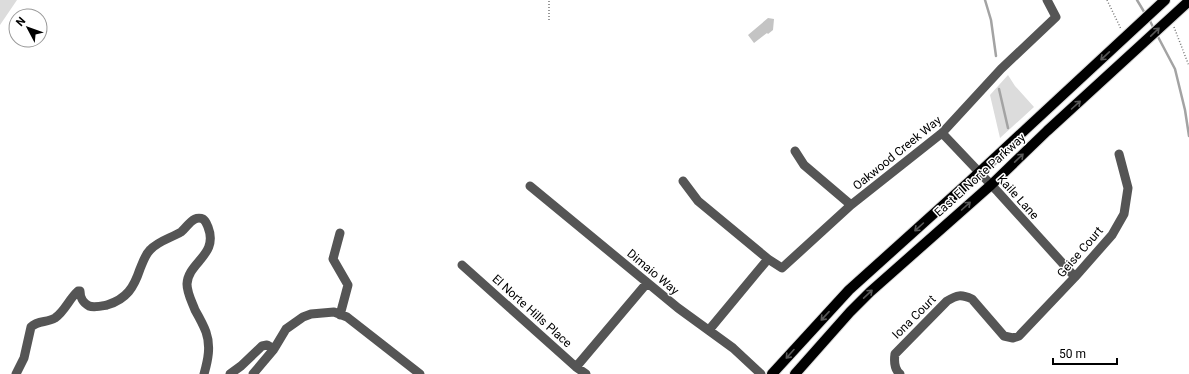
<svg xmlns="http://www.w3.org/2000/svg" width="1189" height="374" font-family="Roboto,sans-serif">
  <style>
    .green { fill: #dcdcdc }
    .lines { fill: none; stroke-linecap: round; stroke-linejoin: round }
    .stream { stroke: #a3a3a3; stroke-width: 2.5 }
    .building { fill: #c4c4c4 }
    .major-casing { stroke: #dbdbdb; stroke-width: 12 }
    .path { stroke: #777; stroke-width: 1.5; stroke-dasharray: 1 2; stroke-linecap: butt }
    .minor { stroke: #555; stroke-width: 9 }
    .major { stroke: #000; stroke-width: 10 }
    .oneway { stroke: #595959 }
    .labels { text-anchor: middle; stroke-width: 3; stroke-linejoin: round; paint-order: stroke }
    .street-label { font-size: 12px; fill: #000; stroke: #fff }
  </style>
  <rect width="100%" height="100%" fill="#fff"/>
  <path class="green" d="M0,0H17L0,25Z
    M1008,75L1015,86L1034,107L1000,138L990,95Z"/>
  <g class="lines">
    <path class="stream" d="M985,0L991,20L996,56
      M1137,0L1146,15
      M1149,19L1154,29
      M1156,33L1175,69L1185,110L1189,136
      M999,89L1008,128"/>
  </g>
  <path class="building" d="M768,18L774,19L773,30L768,34L767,33L754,43L748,35Z"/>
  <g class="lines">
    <g class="major-casing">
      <path id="major" d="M772,374L849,290L970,181L1165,0
        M795,374L850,312L870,292L991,185L1047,131L1189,1"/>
    </g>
    <path class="path" d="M1107,0L1121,29
      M549,20V0
      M1174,27L1189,66"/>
    <path class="minor" d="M942,133L998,192L1075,277
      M795,151L804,165L851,205
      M683,181L698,201L768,259L782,268L851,205L942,133L1001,69L1056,17L1047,0
      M530,186L678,308L733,348L761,374
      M340,233L333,259L348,285L340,315
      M462,265L576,367L586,374
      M709,330L768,259
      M576,367L647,283
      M16,374L24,358L31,327C38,320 47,323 55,318C65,311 69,299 78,291H80C80,297 83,303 89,306C94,308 102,306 107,305C127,299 134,287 140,269C143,262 145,255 150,250C158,241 171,238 181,232C186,228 189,222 195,219C197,218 201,218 203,219C206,221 207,225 208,227C219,255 188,262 187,284C187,293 192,302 195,310C199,317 203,324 206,332C211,346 208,360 204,374
      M230,374L241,366L262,346L267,345L274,349
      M253,374L274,349L286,329L303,317L311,314L334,312L347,317L420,374
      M900,374C894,369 894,361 895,354L947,301C957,295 961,294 972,299L1004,336L1013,338L1019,336L1075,277L1112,235L1124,214L1128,188L1119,154"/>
    <use href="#major" class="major"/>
  </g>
  <defs><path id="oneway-shaft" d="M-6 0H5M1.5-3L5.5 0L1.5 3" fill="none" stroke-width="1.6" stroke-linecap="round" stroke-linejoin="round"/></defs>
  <g class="oneway">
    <use href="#oneway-shaft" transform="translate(1155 32) rotate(-44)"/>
    <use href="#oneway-shaft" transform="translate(1105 56) rotate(137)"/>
    <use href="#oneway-shaft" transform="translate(1076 105) rotate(-42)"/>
    <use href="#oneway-shaft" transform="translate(1019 158) rotate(-44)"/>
    <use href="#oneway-shaft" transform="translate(966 206) rotate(-42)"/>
    <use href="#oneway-shaft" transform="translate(919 227) rotate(138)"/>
    <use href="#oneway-shaft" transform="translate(868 294) rotate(-43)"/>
    <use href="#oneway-shaft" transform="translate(825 316) rotate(133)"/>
    <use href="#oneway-shaft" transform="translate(790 354) rotate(132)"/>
  </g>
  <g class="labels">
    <g class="street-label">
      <text transform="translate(897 153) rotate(-39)" y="4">Oakwood Creek Way</text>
      <text transform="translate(980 175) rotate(-42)" y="4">East El Norte Parkway</text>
      <text transform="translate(1018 197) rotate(48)" y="4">Kaile Lane</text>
      <text transform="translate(1080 252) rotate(-49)" y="4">Geise Court</text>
      <text transform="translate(653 272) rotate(40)" y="4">Dimaio Way</text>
      <text transform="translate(532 311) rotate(42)" y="4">El Norte Hills Place</text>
      <text transform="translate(914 317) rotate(-45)" y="4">Iona Court</text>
    </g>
  </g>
  <g transform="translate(28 28) rotate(311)"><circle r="19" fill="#ffffff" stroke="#999999"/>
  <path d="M0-3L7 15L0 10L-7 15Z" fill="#000000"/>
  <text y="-6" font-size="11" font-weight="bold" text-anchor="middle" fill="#000000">N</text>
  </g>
  <path d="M1053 358v6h64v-6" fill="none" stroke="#000000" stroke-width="2"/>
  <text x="1059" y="358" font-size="12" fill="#000000" stroke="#ffffff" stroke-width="3" paint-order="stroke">50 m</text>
</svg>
